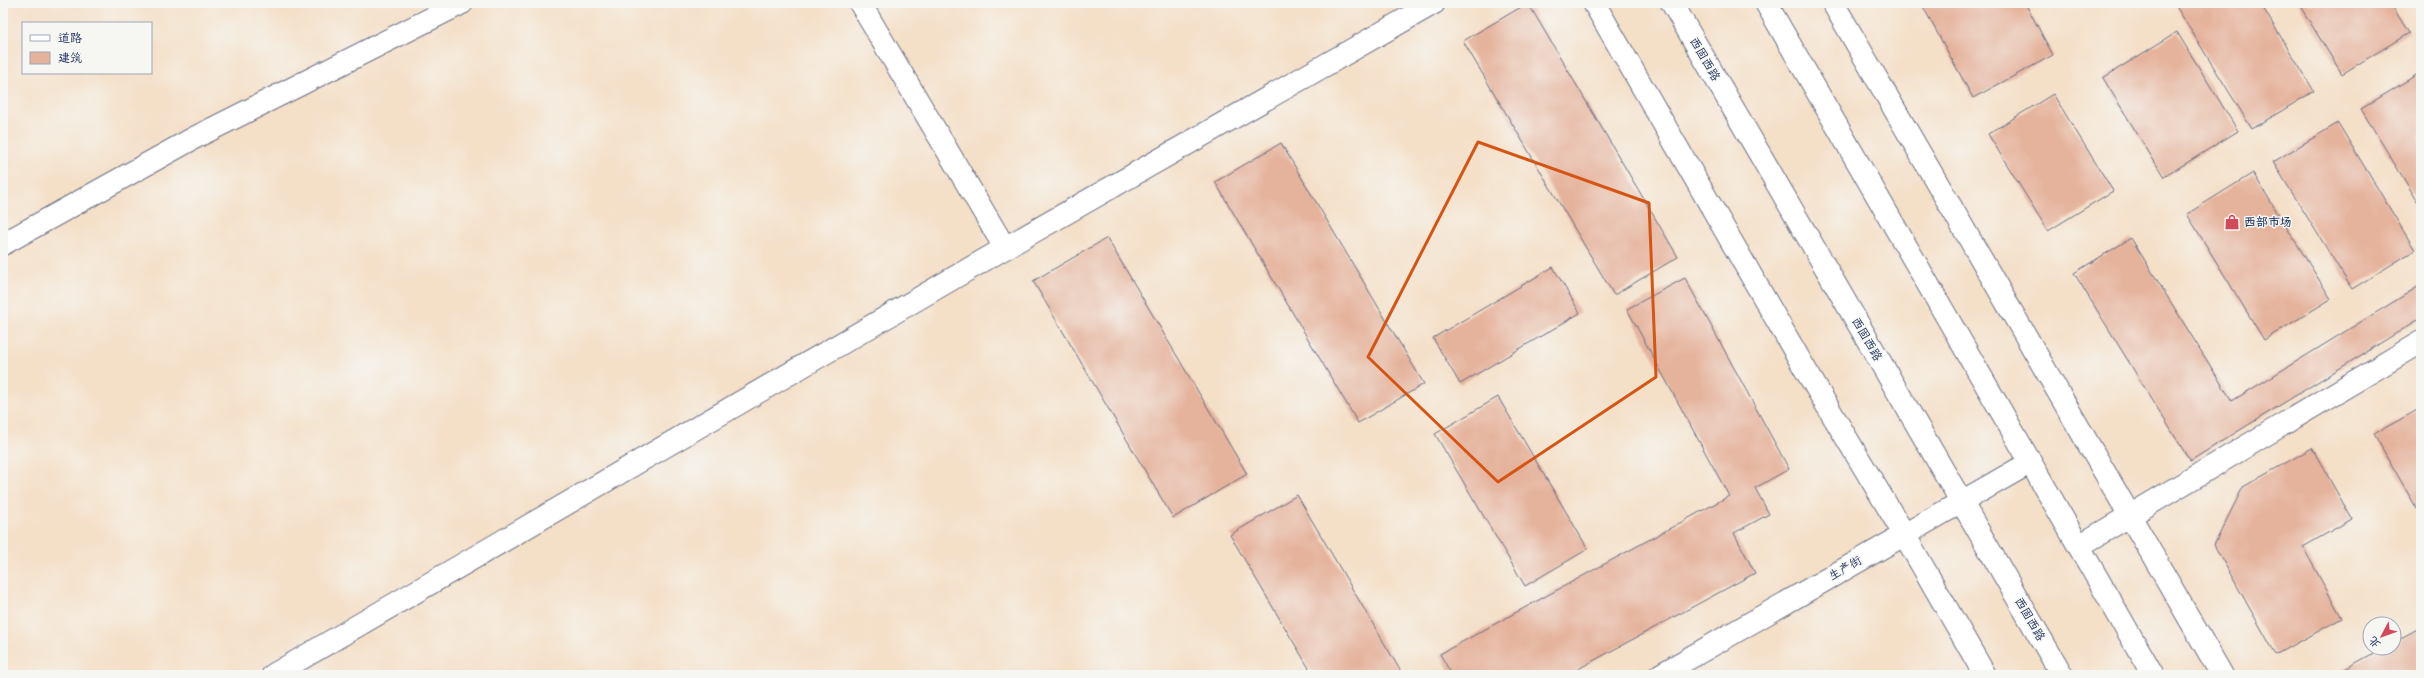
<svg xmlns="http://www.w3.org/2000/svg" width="2424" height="678" font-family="Delius,'LXGW WenKai TC',sans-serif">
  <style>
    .building { fill: #e5b29b }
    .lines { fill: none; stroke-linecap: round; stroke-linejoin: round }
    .lane-casing { stroke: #676d83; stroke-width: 24 }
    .street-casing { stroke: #676d83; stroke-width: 24 }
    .secondary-casing { stroke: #676d83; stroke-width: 24 }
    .primary-casing { stroke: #676d83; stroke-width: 24 }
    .lane { stroke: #fff; stroke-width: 22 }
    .street { stroke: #fff; stroke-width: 22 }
    .secondary { stroke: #fff; stroke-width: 22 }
    .primary { stroke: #fff; stroke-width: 22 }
    .marked { fill: none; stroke: #d45514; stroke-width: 3; stroke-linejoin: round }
    .labels { text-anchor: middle; stroke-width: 3; stroke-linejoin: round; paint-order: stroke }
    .street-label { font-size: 12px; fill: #1b2f5e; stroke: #f6f6f2 }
    .poi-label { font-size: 12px; font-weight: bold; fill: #1b2f5e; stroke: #f6f6f2; text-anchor: start }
  </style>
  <rect width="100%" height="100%" fill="#f6f6f2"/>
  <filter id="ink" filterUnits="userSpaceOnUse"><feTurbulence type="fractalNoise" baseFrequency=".025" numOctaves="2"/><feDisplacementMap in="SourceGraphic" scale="8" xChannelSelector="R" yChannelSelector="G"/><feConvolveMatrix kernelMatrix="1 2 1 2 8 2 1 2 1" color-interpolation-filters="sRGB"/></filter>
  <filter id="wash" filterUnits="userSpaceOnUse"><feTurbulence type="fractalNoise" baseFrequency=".012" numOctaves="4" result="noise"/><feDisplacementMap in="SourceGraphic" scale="16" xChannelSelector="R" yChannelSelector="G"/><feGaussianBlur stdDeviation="0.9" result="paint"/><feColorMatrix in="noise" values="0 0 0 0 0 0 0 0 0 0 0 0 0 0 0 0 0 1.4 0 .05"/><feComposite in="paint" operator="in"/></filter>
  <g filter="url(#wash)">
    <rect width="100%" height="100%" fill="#f4dfc7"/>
    <g id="blocks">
      <path class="building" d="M1528,3L1678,257L1614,295L1463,41Z
        M1921,3H2025L2053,55L1973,98Z
        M2174,3H2260L2314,91L2252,129Z
        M2298,3H2390L2409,33L2342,74Z
        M2177,32L2238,131L2164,177L2103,78Z
        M2421,72V207L2361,109Z
        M2053,94L2113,191L2048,231L1988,134Z
        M2338,123L2415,250L2352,289L2273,162Z
        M1281,143L1424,384L1358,423L1215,182Z
        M2253,173L2331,299L2264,340L2187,214Z
        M1107,238L1247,474L1173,518L1033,281Z
        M2131,238L2232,401L2421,285V318L2190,461L2074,273Z
        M1553,267L1580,313L1460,384L1433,338Z
        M1685,278L1789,469L1755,488L1769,514L1734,533L1755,573L1567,675H1452L1440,654L1729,496L1627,309Z
        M1498,397L1588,549L1525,586L1435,434Z
        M2421,408V516L2374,434Z
        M2312,448L2352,519L2303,547L2342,618L2276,655L2214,545L2243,487Z
        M1297,495L1403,675H1313L1230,535Z
        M2421,627V675H2334L2383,648H2394V642Z"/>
    </g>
  </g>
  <g filter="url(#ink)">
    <use href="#blocks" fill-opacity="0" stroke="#676d83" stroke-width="1"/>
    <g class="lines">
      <g class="lane-casing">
        <path id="lane" d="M860,3L1005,248
          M3,244L194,138L462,3"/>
      </g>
      <g class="street-casing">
        <path id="street" d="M1594,3L1805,369L1904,534L1985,675
          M1833,3L2222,675
          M2079,546L2421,342
          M273,675L1005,248L1434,3"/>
      </g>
      <g class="secondary-casing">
        <path id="secondary" d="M1660,675L2031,462"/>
      </g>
      <g class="primary-casing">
        <path id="primary" d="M1672,3L2062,675
          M1766,3L2153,675"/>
      </g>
      <use href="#lane" class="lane"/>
      <use href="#street" class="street"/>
      <use href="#secondary" class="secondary"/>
      <use href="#primary" class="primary"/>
    </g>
  </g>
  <path class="marked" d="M1478,142L1649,203L1656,377L1498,482L1368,357Z"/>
  <defs>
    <g id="shop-bare" transform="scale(1.2)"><path d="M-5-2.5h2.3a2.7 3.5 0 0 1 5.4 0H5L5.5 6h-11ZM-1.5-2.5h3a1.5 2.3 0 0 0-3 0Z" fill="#d1495b" stroke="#f6f6f2" stroke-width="2.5" paint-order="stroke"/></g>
  </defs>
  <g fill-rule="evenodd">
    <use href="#shop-bare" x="2232" y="222"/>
  </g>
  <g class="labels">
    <g class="street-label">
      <text transform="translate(1705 59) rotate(60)" y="4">西固西路</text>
      <text transform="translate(1867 339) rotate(60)" y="4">西固西路</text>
      <text transform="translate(1845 568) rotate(-30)" y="4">生产街</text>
      <text transform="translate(2030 619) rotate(60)" y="4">西固西路</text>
    </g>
    <g class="poi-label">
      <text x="2244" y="226">西部市场</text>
    </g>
  </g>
  <rect width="2424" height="678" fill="none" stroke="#f6f6f2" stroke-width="16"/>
  <rect x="22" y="22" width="130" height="52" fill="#f6f6f2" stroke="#9ea6b7"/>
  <rect x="30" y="35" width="20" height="6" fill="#ffffff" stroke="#9ea6b7"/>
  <text x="58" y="42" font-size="12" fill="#1b2f5e">道路</text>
  <rect x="30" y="52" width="20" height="12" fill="#e5b29b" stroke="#9ea6b7"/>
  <text x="58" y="62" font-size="12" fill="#1b2f5e">建筑</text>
  <g transform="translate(2382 636) rotate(229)"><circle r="19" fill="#f6f6f2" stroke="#9ea6b7"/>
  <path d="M0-3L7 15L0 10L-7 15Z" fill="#d1495b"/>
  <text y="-6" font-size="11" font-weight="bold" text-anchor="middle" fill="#1b2f5e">北</text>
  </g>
</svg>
